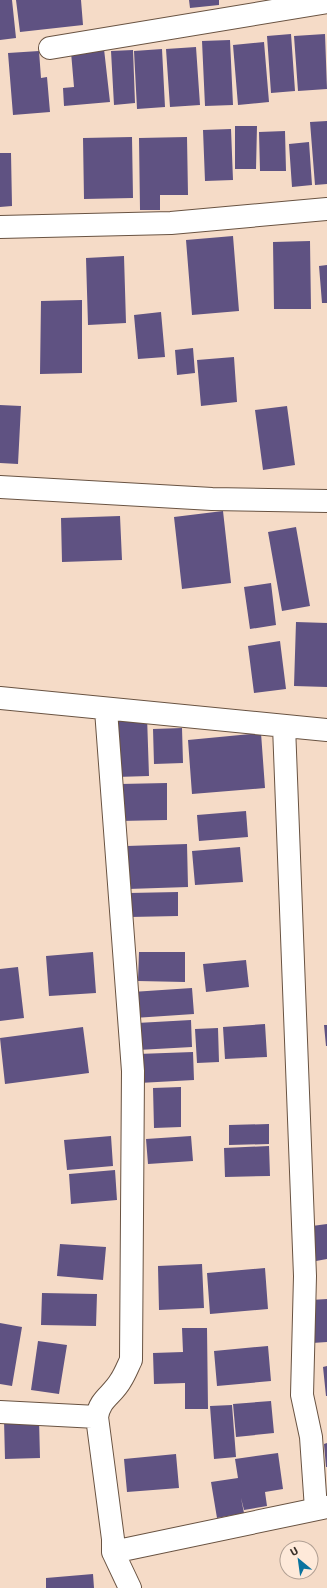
<svg xmlns="http://www.w3.org/2000/svg" width="327" height="1588" font-family="Signika,sans-serif">
  <style>
    .building { fill: #5f5282 }
    .lines { fill: none; stroke-linecap: round; stroke-linejoin: round }
    .street-casing { stroke: #695342; stroke-width: 24 }
    .street { stroke: #fff; stroke-width: 22 }
  </style>
  <rect width="100%" height="100%" fill="#f5dbc7"/>
  <path class="building" d="M0,0H12L16,38L0,40Z
    M16,0H81L83,25L20,32Z
    M189,0H219V5L190,8Z
    M291,34L295,91L271,93L267,36Z
    M325,34L327,89L298,91L294,36Z
    M230,40L233,105L205,106L202,41Z
    M264,42L269,102L238,105L233,45Z
    M196,47L200,105L170,107L166,49Z
    M104,49L110,102L64,106L63,88L74,87L71,52Z
    M162,49L165,107L137,109L134,51Z
    M133,50L135,103L114,105L111,51Z
    M39,51L41,78L47,77L50,112L13,115L8,53Z
    M327,121V184L315,185L310,122Z
    M235,126H257L256,169H235Z
    M231,129L233,180L205,181L203,130Z
    M285,131L286,171H260L259,132Z
    M132,137L133,198L84,199L83,138Z
    M187,137L188,195H160V210H140L139,138Z
    M309,142L312,185L292,187L289,144Z
    M0,153H11L12,206L0,207Z
    M233,236L239,311L192,315L186,240Z
    M310,241L311,309H274L273,242Z
    M124,256L126,323L88,325L86,258Z
    M327,265V303H322L319,266Z
    M82,300V373L40,374L41,301Z
    M161,312L165,357L138,359L134,315Z
    M193,348L195,373L177,375L175,350Z
    M234,357L237,402L201,406L197,360Z
    M0,405L21,406L18,464L0,463Z
    M287,406L295,465L263,470L255,410Z
    M223,511L231,583L182,589L174,517Z
    M120,516L122,560L62,562L61,518Z
    M296,527L310,606L282,611L268,532Z
    M271,583L276,625L250,629L244,587Z
    M296,622L327,623V687L294,686Z
    M280,641L286,689L254,693L248,646Z
    M147,716L149,776L116,777L113,717Z
    M182,728L183,763L154,764L153,729Z
    M261,733L265,788L192,794L188,740Z
    M167,783V820L120,821V784Z
    M246,811L248,837L199,841L197,815Z
    M187,844L188,887L128,889L127,846Z
    M240,847L243,882L195,885L192,851Z
    M178,892V916L130,917L129,893Z
    M93,952L96,993L49,996L46,956Z
    M139,952H185V982L138,981Z
    M246,960L249,987L206,992L203,964Z
    M18,967L24,1018L0,1021V969Z
    M192,988L194,1014L134,1018L132,992Z
    M191,1020L192,1047L138,1050L137,1023Z
    M265,1024L267,1057L225,1059L223,1027Z
    M324,1025H327V1046H326Z
    M83,1027L89,1073L5,1084L0,1038Z
    M218,1028L219,1062L197,1063L195,1029Z
    M193,1052L194,1080L139,1083L138,1054Z
    M181,1087V1127L154,1128L153,1088Z
    M269,1124V1144L229,1145V1125Z
    M111,1136L113,1166L67,1170L64,1140Z
    M191,1136L193,1161L148,1164L146,1139Z
    M269,1146L270,1176L225,1177L224,1148Z
    M115,1170L117,1200L71,1204L69,1174Z
    M327,1224V1259L316,1261L312,1226Z
    M60,1244L106,1247L103,1280L57,1276Z
    M202,1264L204,1308L159,1310L158,1266Z
    M265,1268L268,1309L210,1314L207,1273Z
    M42,1293L97,1294L96,1326L41,1325Z
    M327,1299V1342L312,1343L311,1300Z
    M0,1323L22,1327L12,1386L0,1384Z
    M182,1328H207L208,1409H185V1383L154,1384L153,1353L183,1352Z
    M38,1341L67,1345L59,1394L31,1390Z
    M268,1346L271,1381L217,1386L214,1351Z
    M327,1366V1396H326L323,1367Z
    M271,1401L274,1433L236,1437L233,1404Z
    M232,1405L236,1457L214,1459L210,1406Z
    M39,1419L40,1458L5,1459L4,1420Z
    M327,1443V1467H326L324,1444Z
    M278,1453L283,1489L265,1492L267,1506L244,1510L241,1498L244,1513L217,1518L211,1482L238,1478L235,1459Z
    M176,1454L179,1488L127,1492L124,1459Z
    M93,1574L94,1588H46V1578Z"/>
  <g class="lines">
    <g class="street-casing">
      <path id="street" d="M50,48L327,2
        M0,227L171,223L327,209
        M0,487L212,499L327,501
        M0,698L327,730
        M106,710L133,1071L131,1360C128,1366 125,1374 121,1380C112,1396 100,1398 97,1417L113,1539V1552L130,1588
        M284,726L305,1276L302,1395L311,1437L316,1509
        M0,1412L97,1417
        M113,1552L327,1507"/>
    </g>
    <use href="#street" class="street"/>
  </g>
  <g transform="translate(299 1560) rotate(331)"><circle r="19" fill="#fee9d9" stroke="#b09f93"/>
  <path d="M0-3L7 15L0 10L-7 15Z" fill="#0a739f"/>
  <text y="-6" font-size="11" font-weight="bold" text-anchor="middle" fill="#3b312a">U</text>
  </g>
</svg>
